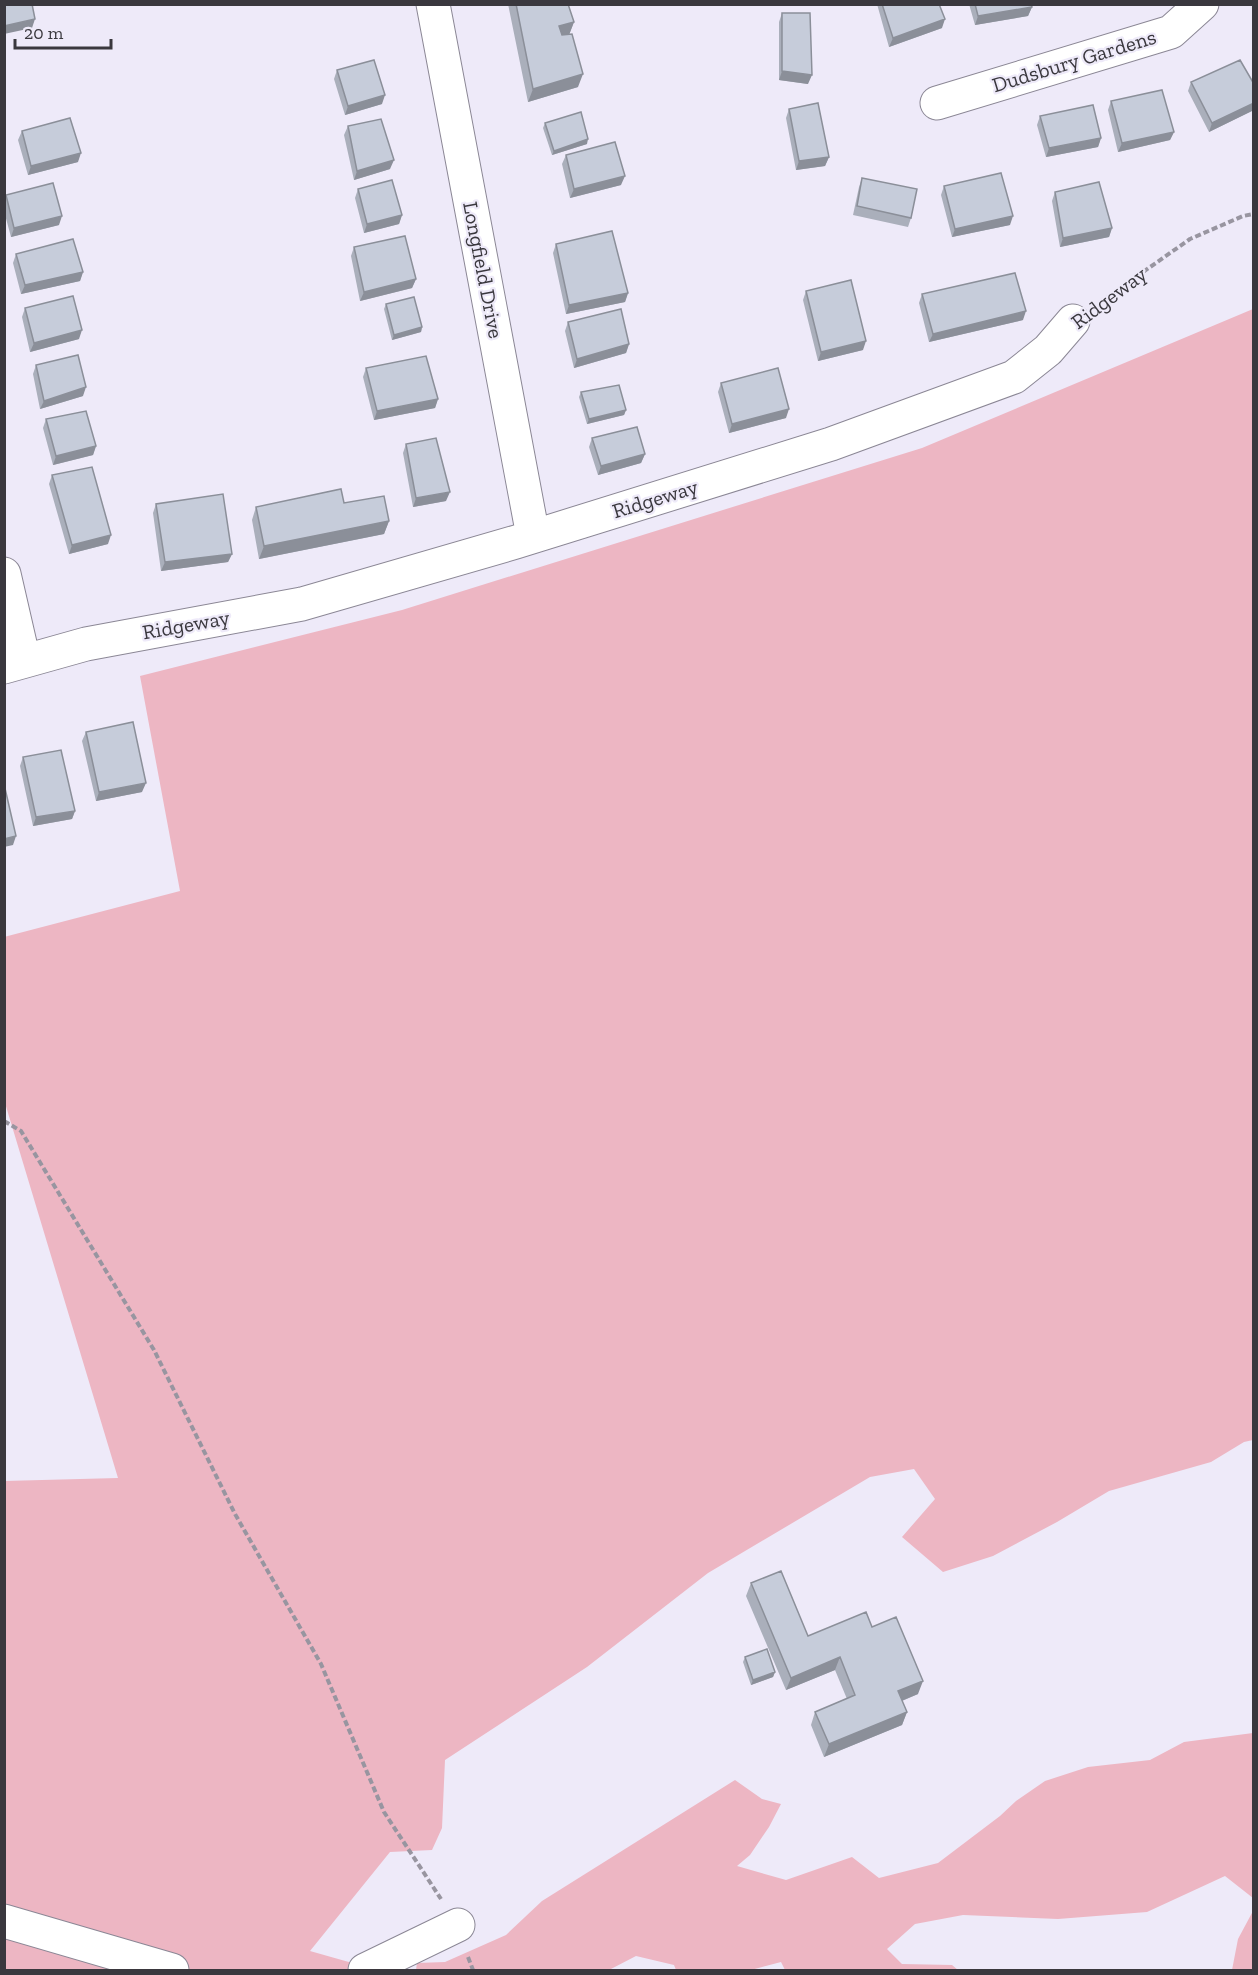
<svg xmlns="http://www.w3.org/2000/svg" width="1258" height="1975" font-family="'Zilla Slab',serif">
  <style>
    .green { fill: #edb6c3 }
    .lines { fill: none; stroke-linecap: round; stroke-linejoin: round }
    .street-casing { stroke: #8b8795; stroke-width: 35 }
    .path { stroke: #9895a0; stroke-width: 4; stroke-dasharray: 6 3; stroke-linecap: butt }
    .street { stroke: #fff; stroke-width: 33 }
    .wall { fill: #aaafbb }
    .shaded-wall { fill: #8b8f99 }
    .building { fill: #c6ccda; stroke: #8b8f99; stroke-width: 1.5 }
    .labels { text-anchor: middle; stroke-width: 4.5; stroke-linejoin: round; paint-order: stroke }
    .street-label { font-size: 21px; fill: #3a383e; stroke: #eeeaf9 }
  </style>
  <rect width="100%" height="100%" fill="#eeeaf9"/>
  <path class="green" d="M1253,309V1440L1244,1442L1211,1462L1109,1491L1057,1522L993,1556L943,1572L902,1537L935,1499L914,1469L870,1477L708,1573L587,1667L445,1760L442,1828L432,1850L390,1852L310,1951L377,1970H5L4,1481L118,1478L5,1103L4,937L180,891L140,676L402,610L922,448Z
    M1253,1733V1898L1225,1876L1147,1912L1058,1919L963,1915L915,1924L887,1949L902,1964L952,1965L958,1970H785L781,1962L751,1970H676L674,1965L636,1956L609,1970H416L417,1963L445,1962L506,1935L542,1901L735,1780L762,1799L781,1804L769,1827L750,1855L737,1866L786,1880L852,1857L879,1878L938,1863L1000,1816L1016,1801L1045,1781L1088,1767L1150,1760L1184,1742Z
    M1253,1911V1970H1232L1238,1939Z"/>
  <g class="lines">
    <g class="street-casing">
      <path id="street" d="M433,4L533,536
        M937,103L1171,32L1202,4
        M4,574L24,661
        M4,667L86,644L302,604L516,542L831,444L1014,377L1048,350L1073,321
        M4,1921L172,1970
        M365,1970L458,1925"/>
    </g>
    <path class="path" d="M1099,303L1190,239L1243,216L1254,214
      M4,1121L21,1131L154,1350L235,1514L321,1664L384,1812L441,1899
      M468,1957L473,1970"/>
    <use href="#street" class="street"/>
  </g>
  <path class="wall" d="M508,4H568L574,22L569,35L578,87L528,102Z
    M877,4H939L942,28L889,47Z
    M969,4H1031L1032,7L1028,16L975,25Z
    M782,13L808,84L779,80V22Z
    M337,70L382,104L345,115L334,79Z
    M1191,82L1254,84V110L1209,132L1188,91Z
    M1111,101L1174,132L1170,140L1118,152L1108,110Z
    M789,109L829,157L825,166L796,170L786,118Z
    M1040,116L1101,138L1098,147L1046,157L1037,125Z
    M545,123L587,144L552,155L543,128Z
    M348,126L390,169L354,180L344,135Z
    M22,131L78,162L28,175L18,140Z
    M566,155L621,185L570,198L562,164Z
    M862,178L911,218L908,227L853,215L859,187Z
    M944,186L1010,225L952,237L941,195Z
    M358,189L402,215L399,224L364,233L355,198Z
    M1055,192L1112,228L1109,237L1060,247L1052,201Z
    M6,195L59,225L11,237L4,211V200Z
    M556,244L628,293L625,302L566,314L553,253Z
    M354,247L416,279L412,288L360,301L351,256Z
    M16,254L83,272L80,281L21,294L13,263Z
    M806,291L863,350L818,361L803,300Z
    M922,294L1023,320L929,342L919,303Z
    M386,304L422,327L421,332L392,340L384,309Z
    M25,308L79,339L30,352L22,317Z
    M568,322L629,344L626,353L574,368L565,331Z
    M36,365L83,396L40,409L33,374Z
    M366,368L438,399L435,408L374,420L363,377Z
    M721,383L786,418L729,433L718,392Z
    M581,392L626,410L624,415L587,424L579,397Z
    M46,419L96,446L93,455L53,465L43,428Z
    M592,438L645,454L641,463L598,475L589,447Z
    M406,444L446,501L413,507L403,453Z
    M52,475L108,544L69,554L49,484Z
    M344,503L389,521L384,534L259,559L252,520L256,507Z
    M156,504L232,554L228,562L161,571L153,513Z
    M86,732L142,792L96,801L82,741Z
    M23,757L75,811L72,819L33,826L20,766Z
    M751,1583L808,1636L872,1627L918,1694L902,1701L907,1712L902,1725L824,1757L811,1725L815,1712L847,1699L835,1670L786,1690L746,1596Z
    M745,1657L775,1672L773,1677L751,1685L743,1662Z"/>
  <path class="shaded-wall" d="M1032,7L1028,16L975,25L978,16Z
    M35,19L32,28L4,34V26Z
    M945,19L942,28L889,47L893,38Z
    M574,22L569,35L555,38L559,26Z
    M782,71L812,75L808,84L779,80Z
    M583,74L578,87L528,102L533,89Z
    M385,95L382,104L345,115L348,106Z
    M1254,103V110L1209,132L1212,123Z
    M1174,132L1170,140L1118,152L1122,143Z
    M1101,138L1098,147L1046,157L1049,148Z
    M588,139L587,144L552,155L554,151Z
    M81,153L78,162L28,175L31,166Z
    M829,157L825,166L796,170L799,161Z
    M394,160L390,169L354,180L357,171Z
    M625,176L621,185L570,198L574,189Z
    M402,215L399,224L364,233L367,224Z
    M62,216L59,225L11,237L14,228Z
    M1013,216L1010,225L952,237L955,229Z
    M1112,228L1109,237L1060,247L1063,238Z
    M83,272L80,281L21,294L25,285Z
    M416,279L412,288L360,301L364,292Z
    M628,293L625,302L566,314L569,305Z
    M1026,311L1023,320L929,342L933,334Z
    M422,327L421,332L392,340L394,335Z
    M82,330L79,339L30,352L34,343Z
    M866,341L863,350L818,361L821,352Z
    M629,344L626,353L574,368L577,359Z
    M86,387L83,396L40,409L44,401Z
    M438,399L435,408L374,420L377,411Z
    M789,409L786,418L729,433L732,424Z
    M626,410L624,415L587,424L589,419Z
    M96,446L93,455L53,465L56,456Z
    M645,454L641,463L598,475L601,466Z
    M450,492L446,501L413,507L416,498Z
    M389,521L384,534L259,559L264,546Z
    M111,535L108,544L69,554L72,545Z
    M232,554L228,562L161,571L165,562Z
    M146,783L142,792L96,801L99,792Z
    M75,811L72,819L33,826L36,817Z
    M16,836L13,845L4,847V839Z
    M840,1657L835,1670L786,1690L791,1678Z
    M775,1672L773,1677L751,1685L753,1680Z
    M923,1681L918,1694L894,1704L898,1691Z
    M907,1712L902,1725L824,1757L829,1744Z"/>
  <path class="building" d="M4,4H32L35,19L4,26Z
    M516,4H568L574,22L559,26L562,35L572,34L583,74L533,89Z
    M882,4H939L945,19L893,38Z
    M975,4H1031L1032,7L978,16Z
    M782,13H810L812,75L782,71Z
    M374,60L385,95L348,106L337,70Z
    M1240,60L1254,84V103L1212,123L1191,82Z
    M1162,90L1174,132L1122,143L1111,101Z
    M818,103L829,157L799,161L789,109Z
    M1093,105L1101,138L1049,148L1040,116Z
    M581,112L588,139L554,151L545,123Z
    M70,118L81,153L31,166L22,131Z
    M381,119L394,160L357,171L348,126Z
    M615,142L625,176L574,189L566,155Z
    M1001,173L1013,216L955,229L944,186Z
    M862,178L917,189L911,218L857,206Z
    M392,180L402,215L367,224L358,189Z
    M1099,182L1112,228L1063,238L1055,192Z
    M53,183L62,216L14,228L6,195Z
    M612,231L628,293L569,305L556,244Z
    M405,236L416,279L364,292L354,247Z
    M73,239L83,272L25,285L16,254Z
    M1015,273L1026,311L933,334L922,294Z
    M851,280L866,341L821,352L806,291Z
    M73,296L82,330L34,343L25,308Z
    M414,297L422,327L394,335L386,304Z
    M621,309L629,344L577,359L568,322Z
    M78,355L86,387L44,401L36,365Z
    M426,356L438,399L377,411L366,368Z
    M778,368L789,409L732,424L721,383Z
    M619,385L626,410L589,419L581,392Z
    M86,411L96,446L56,456L46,419Z
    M637,427L645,454L601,466L592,438Z
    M436,438L450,492L416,498L406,444Z
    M92,467L111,535L72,545L52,475Z
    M341,489L344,503L384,496L389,521L264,546L256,507Z
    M223,494L232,554L165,562L156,504Z
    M133,722L146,783L99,792L86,732Z
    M61,750L75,811L36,817L23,757Z
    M4,784L16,836L4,839Z
    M781,1571L808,1636L866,1612L872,1627L896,1617L923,1681L898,1691L907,1712L829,1744L815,1712L855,1695L840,1657L791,1678L751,1583Z
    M767,1649L775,1672L753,1680L745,1657Z"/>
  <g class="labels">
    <g class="street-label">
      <text transform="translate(1074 61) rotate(-17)" y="7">Dudsbury Gardens</text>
      <text transform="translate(483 270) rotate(79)" y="7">Longfield Drive</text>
      <text transform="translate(1109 298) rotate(-37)" y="7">Ridgeway</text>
      <text transform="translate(655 499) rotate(-17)" y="7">Ridgeway</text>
      <text transform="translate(186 625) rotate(-10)" y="7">Ridgeway</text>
    </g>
  </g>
  <rect width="1258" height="1975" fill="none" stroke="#3a383e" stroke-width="12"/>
  <path d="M15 39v9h96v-9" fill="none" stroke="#3a383e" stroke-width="3"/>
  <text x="24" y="39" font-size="18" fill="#3a383e" stroke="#eeeaf9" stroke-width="4.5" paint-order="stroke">20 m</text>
</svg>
